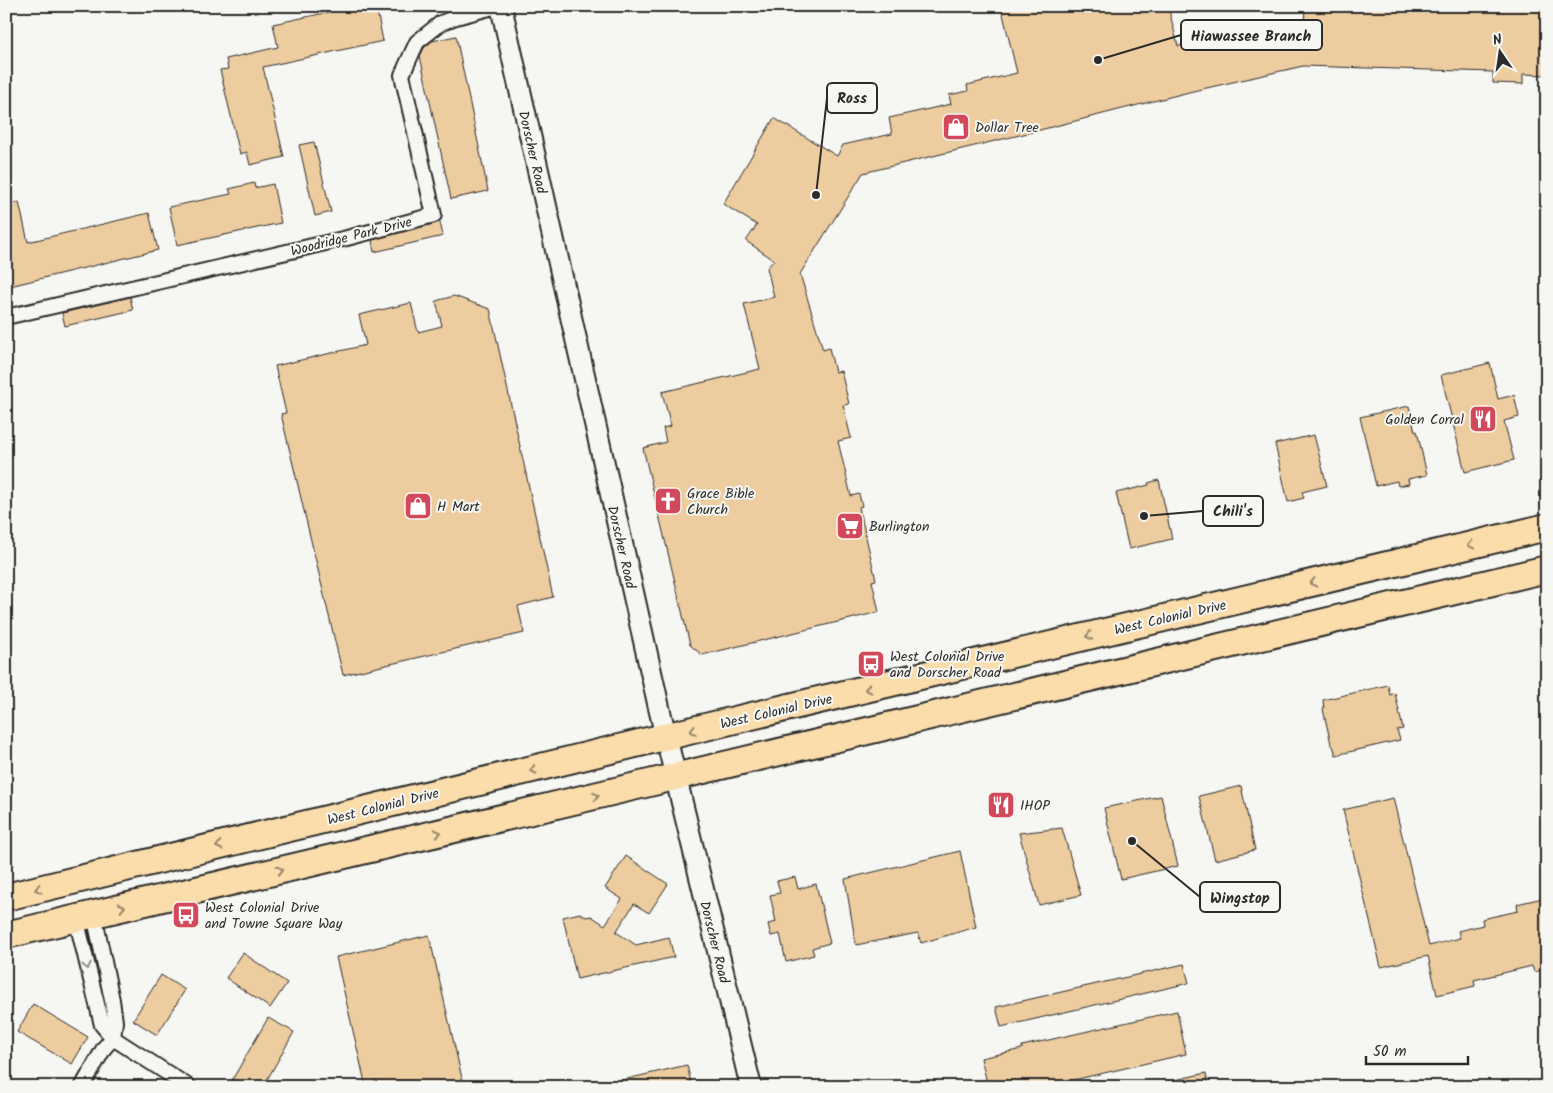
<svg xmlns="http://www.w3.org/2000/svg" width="1553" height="1093" font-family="Kalam,sans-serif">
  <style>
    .building { fill: #edcc9f; stroke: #2b2b2b }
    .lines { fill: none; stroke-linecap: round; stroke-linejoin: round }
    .street-casing { stroke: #2b2b2b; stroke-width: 18 }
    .secondary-casing { stroke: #2b2b2b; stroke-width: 24 }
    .highway-casing { stroke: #2b2b2b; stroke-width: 30 }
    .street { stroke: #f6f6f2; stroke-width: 14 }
    .secondary { stroke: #f6f6f2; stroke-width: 20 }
    .highway { stroke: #fbddab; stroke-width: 26 }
    .oneway { stroke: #93846b }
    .oneway2 { stroke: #90908e }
    .labels { text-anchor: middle; stroke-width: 4; stroke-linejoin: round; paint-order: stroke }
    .poi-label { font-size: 14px; fill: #2b2b2b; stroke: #f6f6f2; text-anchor: start }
    .street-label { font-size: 14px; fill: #2b2b2b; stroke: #f6f6f2 }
    .leader { fill: none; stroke: #2b2b2b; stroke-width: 2 }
    .callout-dot { fill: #2b2b2b; stroke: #f6f6f2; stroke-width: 2 }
    .callout { fill: #f6f6f2; stroke: #2b2b2b; stroke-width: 2 }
    .callout-label { font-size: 15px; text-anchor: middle; font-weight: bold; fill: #2b2b2b }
  </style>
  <rect width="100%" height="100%" fill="#f6f6f2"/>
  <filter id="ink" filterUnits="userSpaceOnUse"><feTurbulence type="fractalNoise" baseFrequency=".02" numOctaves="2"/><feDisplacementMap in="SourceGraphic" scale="10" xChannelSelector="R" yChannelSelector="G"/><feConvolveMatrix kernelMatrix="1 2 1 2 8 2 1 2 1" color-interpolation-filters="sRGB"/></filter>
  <g filter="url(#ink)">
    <path class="building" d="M358,6H376L383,41L263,67L284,157L250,165L247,152L240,154L220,70L228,69L226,59L278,47L273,24Z
      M1001,6H1168L1178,46L1255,27L1258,39L1304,29L1305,6H1547V75L1523,74V84L1493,83V72L1303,66L1189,92L1032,132L863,173L800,274L823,350L829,348L835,372L841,371L849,404L843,405L851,438L838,441L851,496L859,494L862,506L859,507L876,580L872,581L879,612L702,655L690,645L643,448L666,442L663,428L671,426L662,392L760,369L744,304L774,297L767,268L774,260L746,241L757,225L723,204L774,118L837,156L843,145L892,134L889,118L951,104L949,95L968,91L967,85L1017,73Z
      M456,36L488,191L451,199L420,56L424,48L432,41Z
      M314,142L331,212L315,216L299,145Z
      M254,183L255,188L273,184L281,223L177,245L169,207L231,194L229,189Z
      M19,202L28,242L149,213L158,250L6,287V205Z
      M440,222L443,236L374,252L372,240Z
      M454,296L490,309L553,597L518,606L524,633L343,675L281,414L286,413L275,366L366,345L359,315L411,303L418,332L442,326L436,301Z
      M130,297L133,310L65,326L62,313Z
      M1490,363L1498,399L1514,395L1519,417L1504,421L1514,460L1465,472L1441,375Z
      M1409,406L1415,432L1417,431L1427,475L1408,479L1409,484L1398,486L1397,481L1376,486L1360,417Z
      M1314,435L1327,486L1302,492L1304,498L1288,502L1275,444Z
      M1159,480L1172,539L1129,549L1116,493L1149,485L1148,483Z
      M1388,685L1390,695L1395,693L1403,729L1397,730L1400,740L1336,755L1333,746L1331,744L1323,709L1324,708L1323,700Z
      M1241,786L1255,850L1215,860L1199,796Z
      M1161,796L1178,866L1121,879L1104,808Z
      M1393,798L1429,946L1460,938L1458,931L1483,925L1482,919L1518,911L1517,904L1547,897V969L1534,972L1532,966L1474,980L1475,986L1437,995L1428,956L1381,967L1343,810Z
      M1062,828L1081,895L1039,905L1019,833Z
      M960,851L976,927L921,943L918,933L856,945L845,879Z
      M626,856L668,884L649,913L634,904L616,932L636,945L669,937L674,957L577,979L563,917L580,913L586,917L591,916L605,925L622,899L605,888Z
      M795,877L798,889L816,884L830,943L812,948L814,955L786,962L780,934L771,936L768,924L776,922L770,895L780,893L777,881Z
      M429,935L464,1087H366L336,957Z
      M243,953L287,983L270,1008L226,978Z
      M1184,964L1189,983L1001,1027L996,1007Z
      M161,975L185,990L157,1035L133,1020Z
      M33,1004L88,1037L72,1064L17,1032Z
      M1177,1011L1186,1054L1043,1087H988L981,1058L1022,1049V1046Z
      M268,1018L294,1032L263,1087H243L232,1080Z
      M687,1065L692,1087H615L614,1082Z
      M1206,1073L1209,1087H1167L1166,1082Z"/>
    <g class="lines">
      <g class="street-casing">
        <path id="street" d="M6,317L347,238L434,215L402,75L417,42L441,23L456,17L497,6
          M94,914L112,1000L115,1022L113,1038
          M76,918L102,1025L113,1038L189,1087
          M82,1087L104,1048L113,1038"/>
      </g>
      <g class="secondary-casing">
        <path id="secondary" d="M501,6L660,712L751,1087"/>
      </g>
      <g class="highway-casing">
        <path id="highway" d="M6,897L697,729L1547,527
          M6,935L645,784L1547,569"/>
      </g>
      <use href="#street" class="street"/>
      <use href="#secondary" class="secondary"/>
      <use href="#highway" class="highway"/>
    </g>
    <defs><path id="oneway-chevron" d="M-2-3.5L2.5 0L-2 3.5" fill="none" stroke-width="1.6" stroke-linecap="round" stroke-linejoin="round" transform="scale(1.25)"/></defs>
    <g class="oneway">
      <use href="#oneway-chevron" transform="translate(1471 545) rotate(167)"/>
      <use href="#oneway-chevron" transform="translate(1313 583) rotate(167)"/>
      <use href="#oneway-chevron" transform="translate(1089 636) rotate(167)"/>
      <use href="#oneway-chevron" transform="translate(868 689) rotate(167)"/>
      <use href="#oneway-chevron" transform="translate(693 731) rotate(166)"/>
      <use href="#oneway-chevron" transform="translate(533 770) rotate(166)"/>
      <use href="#oneway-chevron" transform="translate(596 796) rotate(-13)"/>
      <use href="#oneway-chevron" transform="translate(438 833) rotate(-13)"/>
      <use href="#oneway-chevron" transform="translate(219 846) rotate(166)"/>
      <use href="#oneway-chevron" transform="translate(280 870) rotate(-13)"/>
      <use href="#oneway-chevron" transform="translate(38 889) rotate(166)"/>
      <use href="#oneway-chevron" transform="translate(122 907) rotate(-13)"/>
    </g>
    <use class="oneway2" href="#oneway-chevron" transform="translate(87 966) rotate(77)"/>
  </g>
  <defs>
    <g id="shop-square" transform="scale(1.4375)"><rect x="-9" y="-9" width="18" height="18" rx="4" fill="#d1495b" stroke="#f6f6f2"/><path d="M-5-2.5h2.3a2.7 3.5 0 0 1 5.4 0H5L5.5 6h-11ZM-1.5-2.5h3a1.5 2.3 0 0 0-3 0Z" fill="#fff"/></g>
    <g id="restaurant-square" transform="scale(1.4375)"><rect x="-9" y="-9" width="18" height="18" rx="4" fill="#d1495b" stroke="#f6f6f2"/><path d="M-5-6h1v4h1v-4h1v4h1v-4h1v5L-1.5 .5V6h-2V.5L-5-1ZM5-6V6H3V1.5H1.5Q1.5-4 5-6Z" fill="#fff"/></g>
    <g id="church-square" transform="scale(1.4375)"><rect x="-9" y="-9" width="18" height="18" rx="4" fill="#d1495b" stroke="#f6f6f2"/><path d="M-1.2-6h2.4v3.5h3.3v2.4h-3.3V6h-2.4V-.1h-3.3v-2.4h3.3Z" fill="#fff"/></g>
    <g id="supermarket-square" transform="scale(1.4375)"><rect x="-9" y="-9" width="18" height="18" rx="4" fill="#d1495b" stroke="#f6f6f2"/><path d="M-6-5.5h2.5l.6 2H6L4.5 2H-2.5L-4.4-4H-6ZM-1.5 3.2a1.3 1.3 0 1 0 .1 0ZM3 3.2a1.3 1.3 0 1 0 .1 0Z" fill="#fff"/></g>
    <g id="bus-square" transform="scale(1.4375)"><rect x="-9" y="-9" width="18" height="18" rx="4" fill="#d1495b" stroke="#f6f6f2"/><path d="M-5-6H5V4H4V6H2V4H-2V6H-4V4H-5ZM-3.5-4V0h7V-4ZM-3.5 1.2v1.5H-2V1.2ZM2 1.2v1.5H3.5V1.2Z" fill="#fff"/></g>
  </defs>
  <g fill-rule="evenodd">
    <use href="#shop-square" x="956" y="127"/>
    <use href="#restaurant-square" x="1483" y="419"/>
    <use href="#church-square" x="668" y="501"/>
    <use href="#shop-square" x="418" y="506"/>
    <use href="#supermarket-square" x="850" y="526"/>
    <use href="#bus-square" x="871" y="664"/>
    <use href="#restaurant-square" x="1001" y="805"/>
    <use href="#bus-square" x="186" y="915"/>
  </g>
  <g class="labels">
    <g class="poi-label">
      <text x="975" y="132">Dollar Tree</text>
      <text x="1464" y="424" text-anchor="end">Golden Corral</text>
      <text x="687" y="498">Grace Bible<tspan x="687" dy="16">Church</tspan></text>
      <text x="437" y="511">H Mart</text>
      <text x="869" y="531">Burlington</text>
      <text x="890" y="661">West Colonial Drive<tspan x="890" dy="16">and Dorscher Road</tspan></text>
      <text x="1020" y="810">IHOP</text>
      <text x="205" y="912">West Colonial Drive<tspan x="205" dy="16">and Towne Square Way</tspan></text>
    </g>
    <g class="street-label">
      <text transform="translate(533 152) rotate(77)" y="5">Dorscher Road</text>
      <text transform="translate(351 236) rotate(-14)" y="5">Woodridge Park Drive</text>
      <text transform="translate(622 547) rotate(77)" y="5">Dorscher Road</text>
      <text transform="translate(1170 617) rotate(-13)" y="5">West Colonial Drive</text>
      <text transform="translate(776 711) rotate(-13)" y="5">West Colonial Drive</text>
      <text transform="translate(383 806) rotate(-14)" y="5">West Colonial Drive</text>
      <text transform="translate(715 942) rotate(76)" y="5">Dorscher Road</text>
    </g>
  </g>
  <path class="leader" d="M1098 60L1181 35M816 195L827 98M1144 516L1203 511M1132 841L1200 897"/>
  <g class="callout-dot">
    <circle cx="1098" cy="60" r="5"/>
    <circle cx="816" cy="195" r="5"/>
    <circle cx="1144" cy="516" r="5"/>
    <circle cx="1132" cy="841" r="5"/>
  </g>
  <g class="callout">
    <rect x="1181" y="20" width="141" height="30" rx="5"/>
    <rect x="827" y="83" width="50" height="30" rx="5"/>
    <rect x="1203" y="496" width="60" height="30" rx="5"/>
    <rect x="1200" y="882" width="80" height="30" rx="5"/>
  </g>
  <g class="callout-label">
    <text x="1251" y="41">Hiawassee Branch</text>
    <text x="852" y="103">Ross</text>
    <text x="1233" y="516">Chili's</text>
    <text x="1240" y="903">Wingstop</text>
  </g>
  <rect width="1553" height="1093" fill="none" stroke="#f6f6f2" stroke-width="25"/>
  <rect x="12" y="12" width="1528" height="1068" fill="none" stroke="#2b2b2b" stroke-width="2" filter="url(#ink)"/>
  <g transform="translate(1500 52) rotate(347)" stroke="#f6f6f2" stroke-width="4" paint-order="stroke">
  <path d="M0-4L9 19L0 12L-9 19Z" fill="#2b2b2b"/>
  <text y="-8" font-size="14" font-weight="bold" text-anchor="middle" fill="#2b2b2b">N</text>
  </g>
  <path d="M1366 1056v8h102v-8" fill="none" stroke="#2b2b2b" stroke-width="2.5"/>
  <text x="1373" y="1056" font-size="15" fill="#2b2b2b" stroke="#f6f6f2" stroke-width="4" paint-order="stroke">50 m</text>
</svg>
